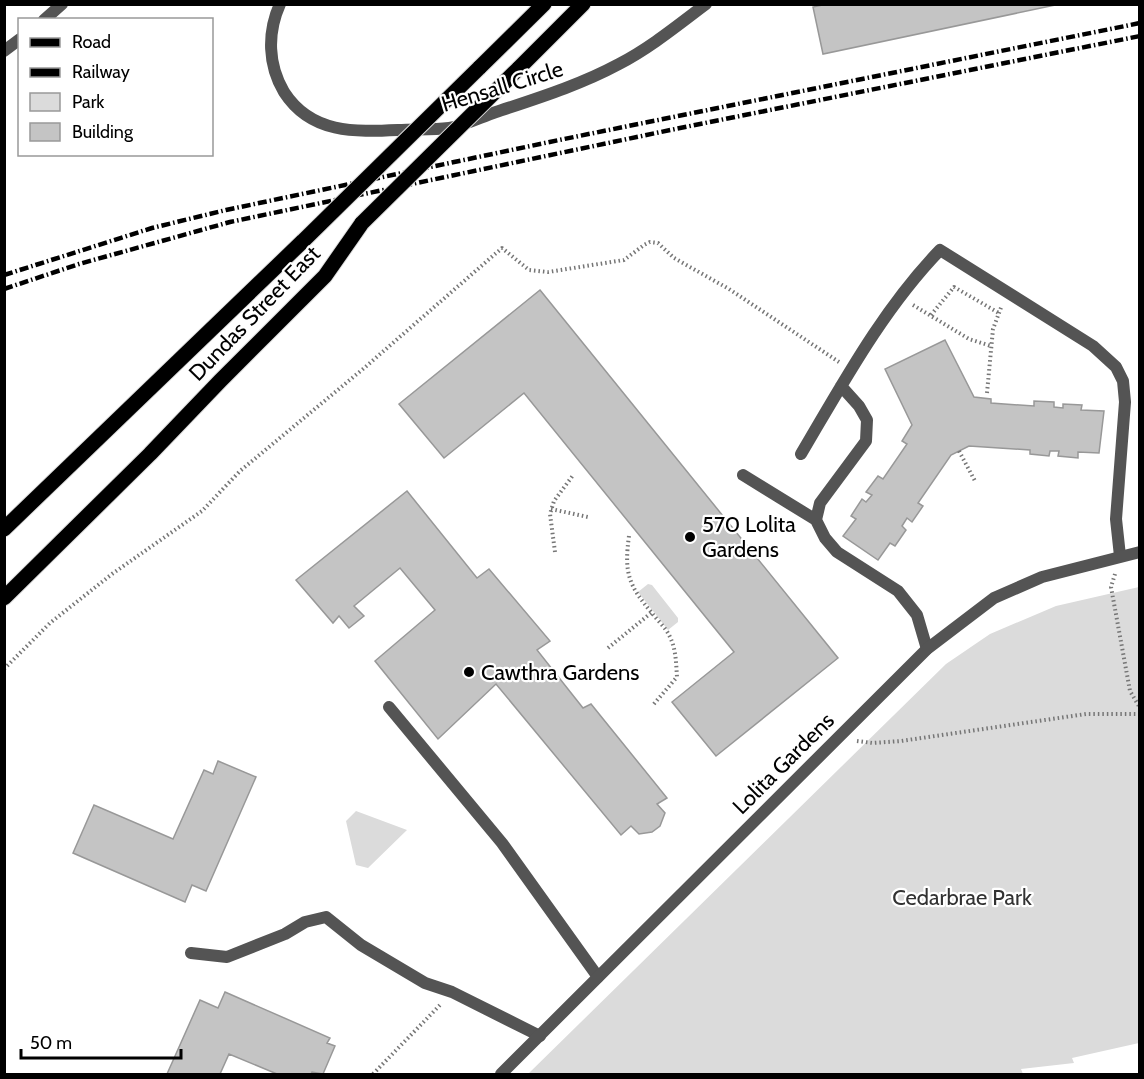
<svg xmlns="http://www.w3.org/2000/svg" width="1144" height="1079" font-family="Cabin,sans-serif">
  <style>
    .green { fill: #dbdbdb }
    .building { fill: #c4c4c4; stroke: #989898; stroke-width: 1.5 }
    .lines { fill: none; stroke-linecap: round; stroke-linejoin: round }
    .primary-casing { stroke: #dbdbdb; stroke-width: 17 }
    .path { stroke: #767676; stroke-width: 4; stroke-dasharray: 1.5 3; stroke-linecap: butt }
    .service { stroke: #545454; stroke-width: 12 }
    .minor { stroke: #545454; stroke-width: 12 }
    .tertiary { stroke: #545454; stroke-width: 12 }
    .primary { stroke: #000; stroke-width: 15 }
    .rail { stroke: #000; stroke-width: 4.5; stroke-dasharray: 9 3 1.5 3; stroke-linecap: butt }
    .primary-bridge-casing { stroke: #dbdbdb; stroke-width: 17; stroke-linecap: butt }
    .primary-bridge { stroke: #000; stroke-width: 15 }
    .poi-dot { fill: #000; stroke: #fff; stroke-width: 2 }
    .labels { text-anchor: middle; stroke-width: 4.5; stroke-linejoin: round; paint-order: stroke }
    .street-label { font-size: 22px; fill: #000; stroke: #fff }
    .poi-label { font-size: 22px; fill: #000; stroke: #fff; text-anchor: start }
    .park-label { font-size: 22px; fill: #323232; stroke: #fff }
  </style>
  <rect width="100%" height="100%" fill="#fff"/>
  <path class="green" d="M648,584L652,585L678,618V622L668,630L638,592Z
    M1139,587V1043L1072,1058L1074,1063L1021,1069L1023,1074H528L946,664L990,634L1056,606Z
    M356,811L407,830L368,868L356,865L346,821Z"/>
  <path class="building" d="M827,4H1060L823,54L813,7Z
    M540,290L838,658L716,756L672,702L734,652L524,393L444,458L399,404Z
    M945,340L974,397L991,399V403L1034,406V401L1054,402V407L1063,408V404L1082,405L1081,410L1104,411L1099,453L1078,452V458L1058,456L1059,451H1050L1049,456L1030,454V450L969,446L951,455L918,503L923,506L912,522L907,518L902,526L906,530L895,546L890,543L878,560L843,536L856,519L851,516L862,499L866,502L872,495L866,492L878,476L883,479L907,444L902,441L912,425L885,369Z
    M407,491L477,578L489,569L550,641L537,650L583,708L591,704L667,798L657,804L665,813L660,826L652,832L639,834L631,826L621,835L496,684L438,739L375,661L435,610L400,568L354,606L364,616L349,628L339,616L333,623L296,580Z
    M218,761L256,777L206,891L192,885L185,902L73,853L94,805L173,839L204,770L213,774Z
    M225,992L330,1038L327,1043L335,1046L323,1074L312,1072L311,1074H277L229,1054L220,1074H167L200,1000L218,1008Z"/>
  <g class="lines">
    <g class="primary-casing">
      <path id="primary" d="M479,68L544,4
        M518,69L583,4
        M4,529L303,241
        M4,598L150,454L220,381L325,276L362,223"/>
    </g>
    <path class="path" d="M913,305L969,339L991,346
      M931,315L954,287L999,313
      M987,393L993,329L1002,305
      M959,451L975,481
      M551,509L588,517
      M629,536C624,572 628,585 652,613C657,620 665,627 669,635C676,648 676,662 677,677L653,705
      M555,552L550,514L554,501L574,474
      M1115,574L1111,587L1130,691L1140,708
      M608,648L651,613
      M4,669L50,623L112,574L202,511L240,471L363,369L502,248L529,270L548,272L624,260L644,245L650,242L658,243L674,258L729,289L839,362
      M857,741L873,743L901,741L1086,714H1140
      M373,1074L441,1004"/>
    <path class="service" d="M44,20L62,4
      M4,51L20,39
      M841,386L859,406L867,420L866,441L820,503L816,520L825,538L837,552L898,591L917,615L927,649
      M801,454C843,383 883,309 940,250L1093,346L1116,367L1123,381L1125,402L1116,519L1120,556
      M743,475L816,520
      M389,707L502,843L598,977
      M191,953L227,957L285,934L305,922L326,917L361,945L425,983L452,992L540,1036"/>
    <path class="minor" d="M501,1074L927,649L994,598L1042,577L1140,552"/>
    <path class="tertiary" d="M280,4C267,33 268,65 284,92C311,134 355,132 398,130C415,129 432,130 449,128C464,126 481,117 496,112C538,98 580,85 619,64C650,48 678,25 706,4"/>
    <use href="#primary" class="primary"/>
    <path class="rail" d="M4,275L152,228L226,210L559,140L1140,23
      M4,289L79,264L230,222L680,128L1140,36"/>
    <g class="primary-bridge-casing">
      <path id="primary-bridge" d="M362,223L518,69
        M303,241L479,68"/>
    </g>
    <use href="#primary-bridge" class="primary-bridge"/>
  </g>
  <g class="poi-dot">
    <circle cx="690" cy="537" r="6"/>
    <circle cx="469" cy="672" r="6"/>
  </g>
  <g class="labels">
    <g class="street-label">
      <text transform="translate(502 86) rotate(-17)" y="8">Hensall Circle</text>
      <text transform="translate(254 313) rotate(-46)" y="8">Dundas Street East</text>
      <text transform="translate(783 763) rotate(-45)" y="8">Lolita Gardens</text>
    </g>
    <g class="poi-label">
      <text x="702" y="532">570 Lolita<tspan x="702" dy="25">Gardens</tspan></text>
      <text x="481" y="680">Cawthra Gardens</text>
    </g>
    <g class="park-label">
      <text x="962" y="905">Cedarbrae Park</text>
    </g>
  </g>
  <rect width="1144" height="1079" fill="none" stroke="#000000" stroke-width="12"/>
  <rect x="18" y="18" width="195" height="138" fill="#ffffff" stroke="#999999" stroke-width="1.5"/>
  <rect x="30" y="38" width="30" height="9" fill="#000000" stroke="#999999" stroke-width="1.5"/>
  <text x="72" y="48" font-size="18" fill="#000000">Road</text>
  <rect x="30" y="68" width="30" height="9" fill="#000000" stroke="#999999" stroke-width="1.5"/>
  <text x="72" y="78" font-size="18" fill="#000000">Railway</text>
  <rect x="30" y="93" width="30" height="18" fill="#dbdbdb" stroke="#999999" stroke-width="1.5"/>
  <text x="72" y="108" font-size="18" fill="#000000">Park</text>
  <rect x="30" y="123" width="30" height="18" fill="#c4c4c4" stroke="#999999" stroke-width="1.5"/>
  <text x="72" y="138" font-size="18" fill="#000000">Building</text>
  <path d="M21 1049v9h160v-9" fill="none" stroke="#000000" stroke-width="3"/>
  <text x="30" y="1049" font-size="18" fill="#000000" stroke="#ffffff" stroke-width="4.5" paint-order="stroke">50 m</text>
</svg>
